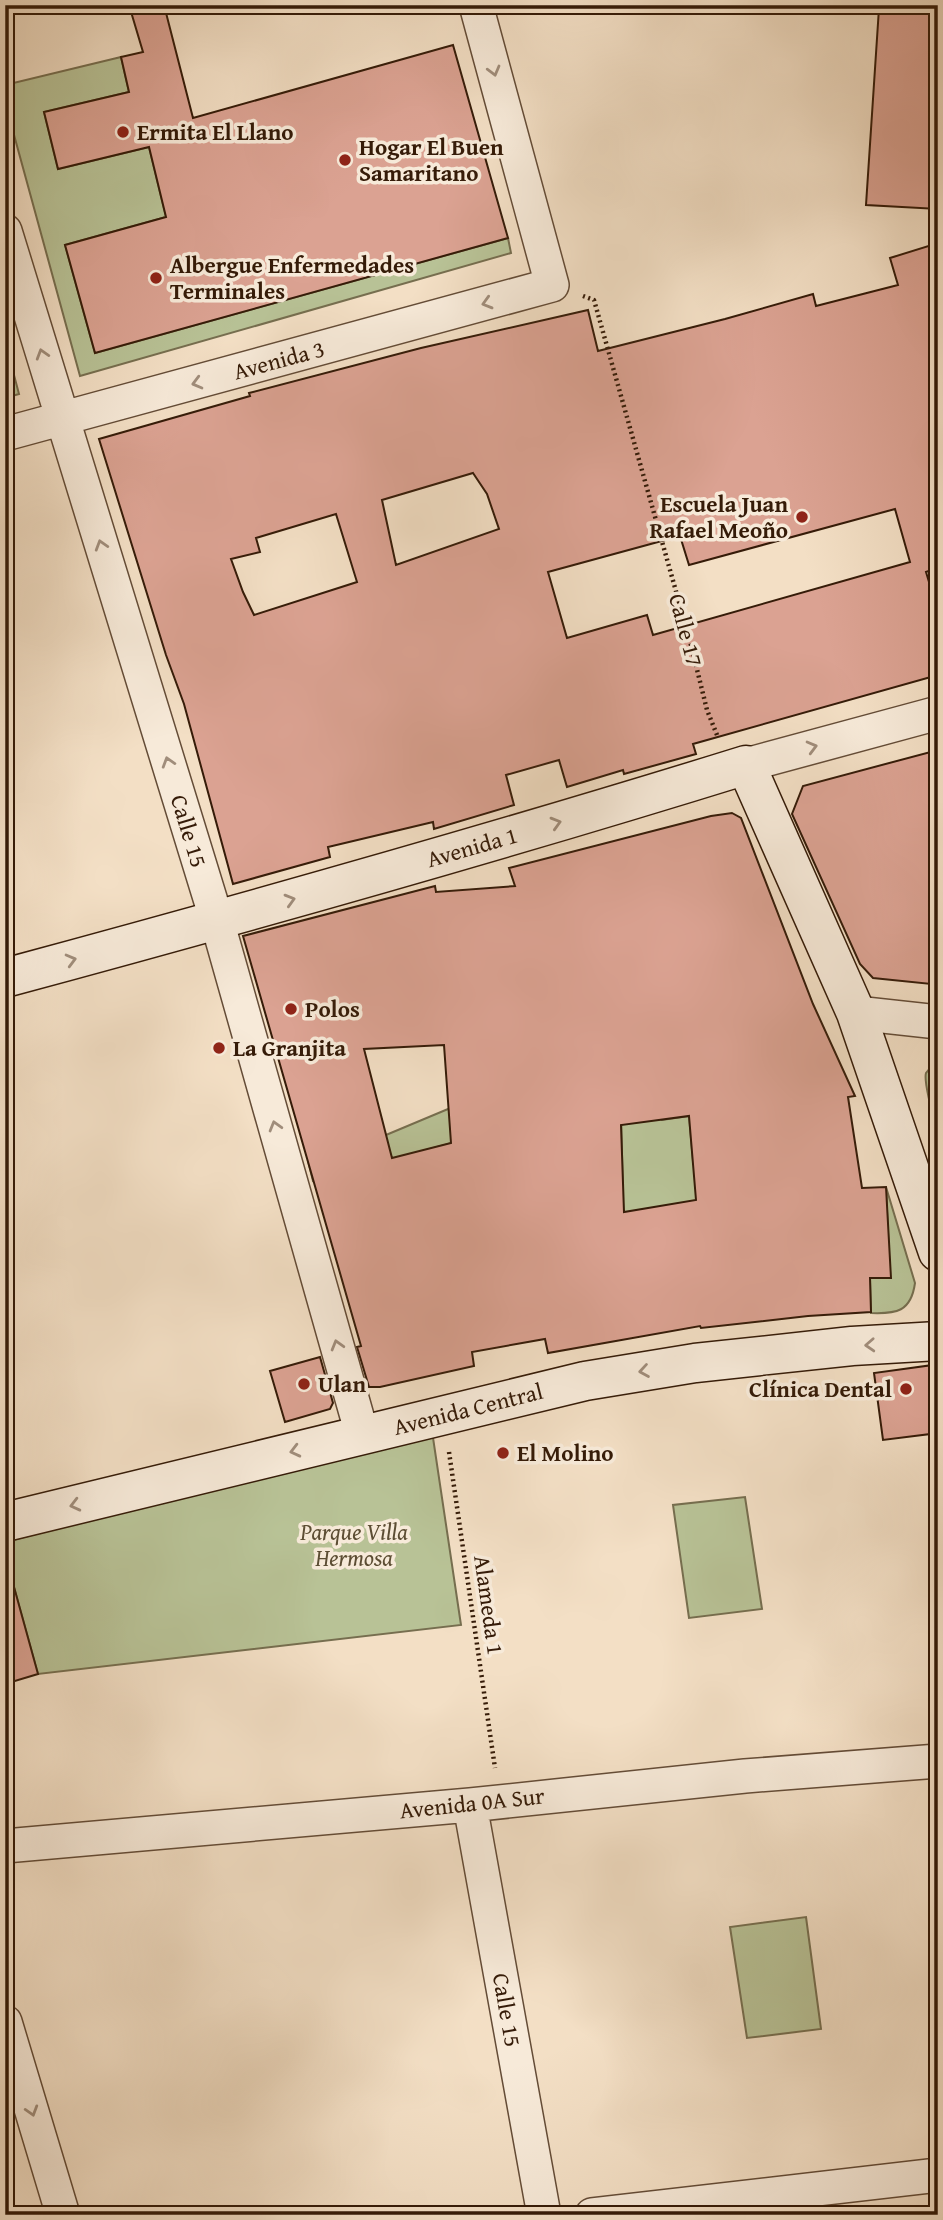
<svg xmlns="http://www.w3.org/2000/svg" width="943" height="2220" font-family="'Gentium Book Plus',serif">
  <style>
    .green { fill: #b8c296; stroke: #766e4f; stroke-width: 2 }
    .building { fill: #dba292; stroke: #351b08; stroke-width: 2; fill-rule: evenodd }
    .lines { fill: none; stroke-linecap: round; stroke-linejoin: round }
    .minor-casing { stroke: #644c37; stroke-width: 36 }
    .secondary-casing { stroke: #351b08; stroke-width: 41 }
    .path { stroke: #351b08; stroke-width: 4.5; stroke-dasharray: 2 3.5; stroke-linecap: butt }
    .minor { stroke: #f7ead9; stroke-width: 33 }
    .secondary { stroke: #f7ead9; stroke-width: 38 }
    .oneway { stroke: #a08d7b }
    .poi-dot { fill: #8f2418; stroke: #f7ead9; stroke-width: 2.5 }
    .labels { text-anchor: middle; stroke-width: 7; stroke-linejoin: round; paint-order: stroke }
    .poi-label { font-size: 23px; font-weight: bold; fill: #351b08; stroke: #f7ead9; text-anchor: start }
    .street-label { font-size: 23px; fill: #351b08; stroke: #f7ead9 }
    .park-label { font-size: 23px; font-style: italic; fill: #5c4d33; stroke: #f7ead9 }
  </style>
  <rect width="100%" height="100%" fill="#f3dfc5"/>
  <filter id="stains"><feTurbulence type="fractalNoise" baseFrequency=".00286" numOctaves="4"/><feColorMatrix values="0 0 0 0 .2 0 0 0 0 .09 0 0 0 0 .02 0 0 0 .5 -.17"/></filter>
  <radialGradient id="worn" r=".72"><stop offset=".6" stop-color="#630" stop-opacity="0"/><stop offset="1" stop-color="#630" stop-opacity=".3"/></radialGradient>
  <path class="green" d="M121,57L129,92L44,112L58,169L149,147L166,217L65,245L95,353L508,238L511,253L80,376L5,102V85Z
    M5,341L19,394L5,398Z
    M934,1065H938V1134C935,1123 923,1082 926,1073C928,1070 931,1067 934,1065Z
    M620,1073L662,1120L689,1116L693,1161L704,1204L596,1216L623,1196Z
    M512,1094L470,1138L313,1181L308,1161L386,1135L448,1109Z
    M886,1187L915,1283C911,1312 896,1314 871,1313L870,1278H890Z
    M432,1431L461,1625L38,1674L5,1555V1542Z
    M745,1497L762,1609L689,1618L673,1505Z
    M806,1917L821,2029L747,2038L730,1927Z"/>
  <path class="building" d="M129,5H164L193,118L453,45L508,238L95,353L65,245L166,217L149,147L58,169L44,112L129,92L121,57L143,52Z
    M879,8L938,12V209L866,205Z
    M938,243V568L926,572L938,612V675L693,744L696,754L624,774L623,770L567,787L559,760L506,775L514,805L434,829L433,822L328,847L330,857L233,884L184,704L166,655L99,439L250,396L249,393L421,348L588,310L598,351L725,319L813,294L816,306L898,285L890,258ZM473,473L487,494L499,529L396,565L382,500ZM895,509L910,562L653,635L647,615L567,638L548,572L680,536L689,565ZM336,514L357,582L254,615L243,592L231,559L260,552L256,538Z
    M938,750V861L933,862L931,984L873,978L860,964L792,814L803,786Z
    M732,813L741,818L813,1004L855,1096L848,1097L862,1188L886,1187L891,1278H870L871,1312L808,1316L701,1328L700,1326L548,1353L545,1339L472,1352L474,1366L380,1387H369L357,1347L361,1346L243,936L435,886L436,892L515,886L509,868L711,816ZM444,1045L451,1143L392,1158L364,1049ZM689,1116L696,1200L624,1212L621,1125Z
    M320,1357L333,1403L330,1409L285,1422L270,1371Z
    M933,1365L938,1404V1433L883,1440L874,1373Z
    M14,1587L38,1674L5,1684V1588Z"/>
  <g class="lines">
    <g class="minor-casing">
      <path id="minor" d="M5,231L217,921L362,1434
        M5,434L552,285L476,5
        M746,765L938,713
        M856,1013L938,1022
        M470,1805L544,2215
        M5,1846L470,1805L745,1776L938,1761
        M5,2022L63,2215
        M592,2215L938,2175"/>
    </g>
    <g class="secondary-casing">
      <path id="secondary" d="M5,978C253,911 501,841 746,765L856,1013L938,1252
        M5,1522L585,1381L695,1363L852,1346L938,1341"/>
    </g>
    <path class="path" d="M583,296L594,300L690,641L707,710L717,735
      M449,1452L495,1768"/>
    <use href="#minor" class="minor"/>
    <use href="#secondary" class="secondary"/>
  </g>
  <defs><path id="oneway-chevron" d="M-2-3.5L2.5 0L-2 3.5" fill="none" stroke-width="1.6" stroke-linecap="round" stroke-linejoin="round" transform="scale(1.75)"/></defs>
  <g class="oneway">
    <use href="#oneway-chevron" transform="translate(494 71) rotate(75)"/>
    <use href="#oneway-chevron" transform="translate(487 303) rotate(164)"/>
    <use href="#oneway-chevron" transform="translate(42 354) rotate(-107)"/>
    <use href="#oneway-chevron" transform="translate(197 383) rotate(165)"/>
    <use href="#oneway-chevron" transform="translate(101 545) rotate(-107)"/>
    <use href="#oneway-chevron" transform="translate(812 747) rotate(-15)"/>
    <use href="#oneway-chevron" transform="translate(168 762) rotate(-107)"/>
    <use href="#oneway-chevron" transform="translate(556 823) rotate(-16)"/>
    <use href="#oneway-chevron" transform="translate(290 900) rotate(-16)"/>
    <use href="#oneway-chevron" transform="translate(71 960) rotate(-15)"/>
    <use href="#oneway-chevron" transform="translate(275 1126) rotate(-106)"/>
    <use href="#oneway-chevron" transform="translate(337 1345) rotate(-106)"/>
    <use href="#oneway-chevron" transform="translate(870 1345) rotate(177)"/>
    <use href="#oneway-chevron" transform="translate(644 1371) rotate(171)"/>
    <use href="#oneway-chevron" transform="translate(295 1451) rotate(166)"/>
    <use href="#oneway-chevron" transform="translate(75 1505) rotate(166)"/>
    <use href="#oneway-chevron" transform="translate(32 2111) rotate(73)"/>
  </g>
  <g class="poi-dot">
    <circle cx="123" cy="132" r="7"/>
    <circle cx="345" cy="160" r="7"/>
    <circle cx="156" cy="278" r="7"/>
    <circle cx="802" cy="517" r="7"/>
    <circle cx="291" cy="1009" r="7"/>
    <circle cx="219" cy="1048" r="7"/>
    <circle cx="304" cy="1384" r="7"/>
    <circle cx="906" cy="1389" r="7"/>
    <circle cx="503" cy="1453" r="7"/>
  </g>
  <g class="labels">
    <g class="poi-label">
      <text x="137" y="140">Ermita El Llano</text>
      <text x="359" y="155">Hogar El Buen<tspan x="359" dy="26">Samaritano</tspan></text>
      <text x="170" y="273">Albergue Enfermedades<tspan x="170" dy="26">Terminales</tspan></text>
      <text x="788" y="512" text-anchor="end">Escuela Juan<tspan x="788" dy="26">Rafael Meoño</tspan></text>
      <text x="305" y="1017">Polos</text>
      <text x="233" y="1056">La Granjita</text>
      <text x="318" y="1392">Ulan</text>
      <text x="892" y="1397" text-anchor="end">Clínica Dental</text>
      <text x="517" y="1461">El Molino</text>
    </g>
    <g class="street-label">
      <text transform="translate(279 360) rotate(-15)" y="8">Avenida 3</text>
      <text transform="translate(686 630) rotate(75)" y="8">Calle 17</text>
      <text transform="translate(189 831) rotate(73)" y="8">Calle 15</text>
      <text transform="translate(472 847) rotate(-16)" y="8">Avenida 1</text>
      <text transform="translate(468 1409) rotate(-14)" y="8">Avenida Central</text>
      <text transform="translate(489 1605) rotate(82)" y="8">Alameda 1</text>
      <text transform="translate(472 1803) rotate(-6)" y="8">Avenida 0A Sur</text>
      <text transform="translate(507 2010) rotate(80)" y="8">Calle 15</text>
    </g>
    <g class="park-label">
      <text x="354" y="1540">Parque Villa<tspan x="354" dy="26">Hermosa</tspan></text>
    </g>
  </g>
  <rect width="943" height="2220" fill="none" stroke="#f3dfc5" stroke-width="28"/>
  <rect x="7" y="7" width="929" height="2206" fill="none" stroke="#351b08" stroke-width="3.5"/>
  <rect x="14" y="14" width="915" height="2192" fill="none" stroke="#351b08" stroke-width="2"/>
  <rect width="100%" height="100%" filter="url(#stains)"/>
  <rect width="100%" height="100%" fill="url(#worn)"/>
</svg>
